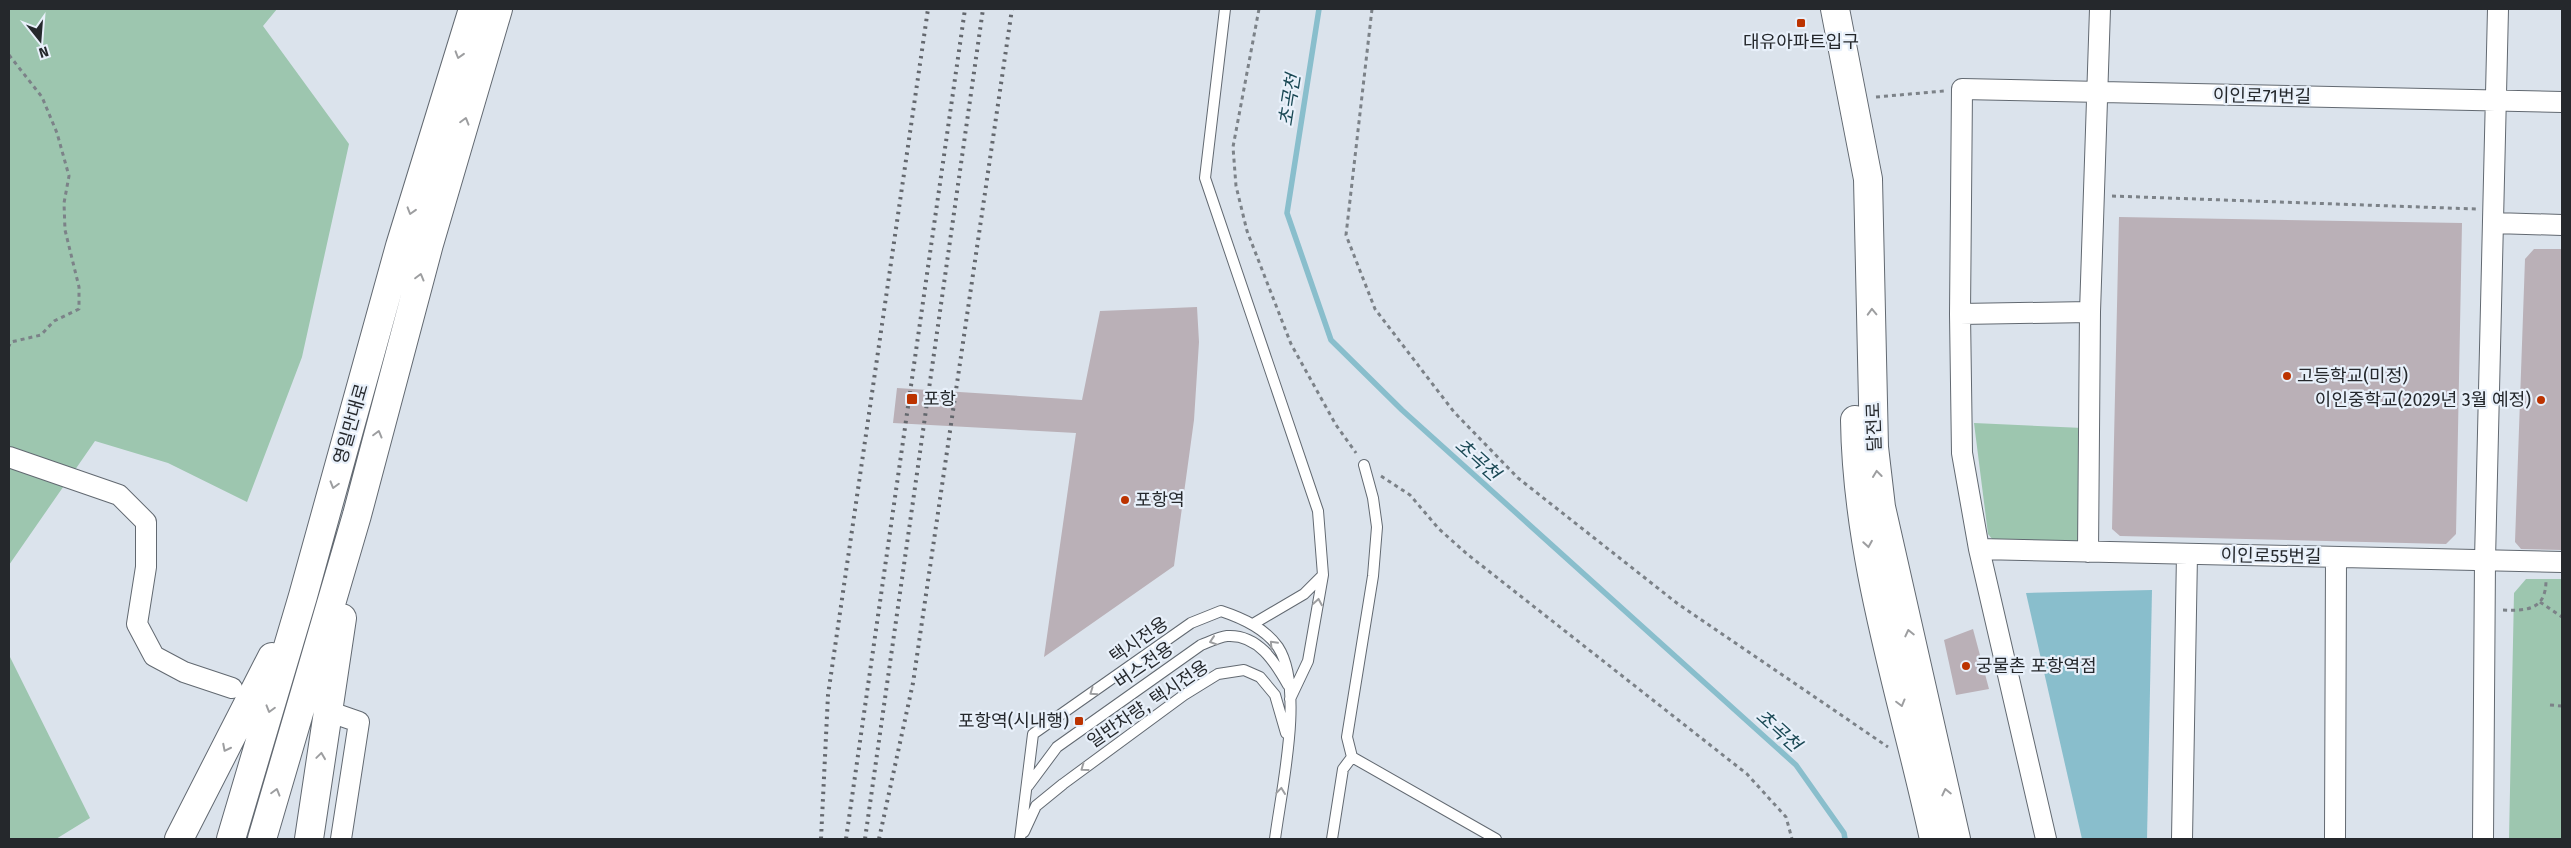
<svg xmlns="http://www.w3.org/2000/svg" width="2571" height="848" font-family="'Fira Sans','Noto Sans KR',sans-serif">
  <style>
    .green { fill: #9dc6af }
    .water { fill: #89becc }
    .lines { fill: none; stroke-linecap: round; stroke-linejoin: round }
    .stream { stroke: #89becc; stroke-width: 5.5 }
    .building { fill: #bab0b7 }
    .lane-casing { stroke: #626971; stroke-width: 12 }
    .street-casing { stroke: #626971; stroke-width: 22 }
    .secondary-casing { stroke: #626971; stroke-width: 30 }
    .highway-casing { stroke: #626971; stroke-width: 30 }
    .path { stroke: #7c8288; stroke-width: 3; stroke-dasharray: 4 4; stroke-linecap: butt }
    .lane { stroke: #fff; stroke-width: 10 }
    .street { stroke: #fff; stroke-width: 20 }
    .secondary { stroke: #fff; stroke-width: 28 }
    .highway { stroke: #fff; stroke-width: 28 }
    .rail { stroke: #64686e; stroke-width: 4; stroke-dasharray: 2.5 5; stroke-linecap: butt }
    .oneway { stroke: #9d9ea0 }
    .poi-dot { fill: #bc3300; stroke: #e8f0fa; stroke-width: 2 }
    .labels { text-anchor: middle; stroke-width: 4.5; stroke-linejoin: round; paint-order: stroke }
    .poi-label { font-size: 18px; fill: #25282c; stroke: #e8f0fa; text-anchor: start }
    .street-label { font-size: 18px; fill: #25282c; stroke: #e8f0fa }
    .water-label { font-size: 19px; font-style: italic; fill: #1a4854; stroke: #e8f0fa }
  </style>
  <rect width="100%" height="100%" fill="#dbe3ec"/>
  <path class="green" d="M9,9H277L263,26L349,144L302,357L247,502L168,463L95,441L9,565Z
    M1974,423L2083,428L2082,537L2072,547L1997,545L1988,534Z
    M2526,579H2562V839H2509L2514,593Z
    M9,655L90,818L56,839H9Z"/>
  <path class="water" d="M2152,590L2147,839H2082L2026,593Z"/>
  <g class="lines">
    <path class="stream" d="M1319,9L1287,213L1331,340L1402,410L1796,765L1844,833L1845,839"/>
  </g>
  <path class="building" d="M2119,217L2462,223L2456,534L2446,544L2120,536L2112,529Z
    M2534,249H2562V550L2521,549L2515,542L2525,259Z
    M1197,307L1199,342L1194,420L1174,566L1044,657L1076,433L893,423L897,388L1082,400L1100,311Z
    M1973,629L1989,689L1956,695L1944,640Z"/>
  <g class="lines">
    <g class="lane-casing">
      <path id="lane" d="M1225,9L1205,178L1318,511L1323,575L1308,661L1290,699
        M1364,465L1373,498L1377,527L1373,576L1347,737L1352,757L1496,839
        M1253,624L1304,594L1323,575
        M1028,786L1057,747L1201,645C1209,642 1219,637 1227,636C1258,634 1275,662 1288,685
        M1024,832L1036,806L1063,784L1184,695L1218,674L1244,670L1260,677L1275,695L1286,733
        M1020,839L1033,734L1191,623L1221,611C1242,618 1265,628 1278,647C1305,688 1281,791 1275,839
        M1332,839L1343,769L1352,757"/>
    </g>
    <g class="street-casing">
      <path id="street" d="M2494,223L2562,225
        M1960,314L2090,312
        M9,457L119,495L146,522V567L137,624L154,656L184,672L232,688
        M1979,549L2562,562
        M2088,552L2090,312L2100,9
        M336,714L359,722L341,839
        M2046,839L1979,549L1962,453L1960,314L1962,89L2562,102
        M2182,839L2187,554
        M2335,839L2336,557
        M2483,839L2485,560L2498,9"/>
    </g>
    <g class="secondary-casing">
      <path id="secondary" d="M1835,9L1868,179L1874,447L1881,507L1956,839
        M1855,420C1857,563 1904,700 1934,839"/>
    </g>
    <g class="highway-casing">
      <path id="highway" d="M179,839L272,657
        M231,839L303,596L400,246L473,9
        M262,839L357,515L429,244L498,9
        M309,839L342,618"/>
    </g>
    <path class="path" d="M1259,9L1233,147L1236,186L1247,231L1291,344L1336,425L1356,453
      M1372,9L1346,235L1375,309L1454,412L1518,478L1678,604L1888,747
      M9,55L42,97L57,133L69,176L64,203L65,230L79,287V309L54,321L41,335L11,342L9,346
      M1876,97L1944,91
      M2112,196L2476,209
      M1381,476L1410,495L1439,529L1467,554L1747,774L1786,817L1792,839
      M2540,602L2562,617
      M2503,610C2529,611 2546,609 2546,580
      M2550,705L2562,706"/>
    <use href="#lane" class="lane"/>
    <use href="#street" class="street"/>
    <use href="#secondary" class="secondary"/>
    <use href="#highway" class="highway"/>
    <path class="rail" d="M821,839L828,695L928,9
      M846,839L965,9
      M865,839L983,9
      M879,839L913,683L1012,9"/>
  </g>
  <defs><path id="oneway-chevron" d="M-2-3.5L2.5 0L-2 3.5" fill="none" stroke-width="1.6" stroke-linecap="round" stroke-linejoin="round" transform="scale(1.25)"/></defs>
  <g class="oneway">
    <use href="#oneway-chevron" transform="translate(459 55) rotate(107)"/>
    <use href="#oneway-chevron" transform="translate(465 121) rotate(-74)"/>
    <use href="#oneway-chevron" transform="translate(411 211) rotate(107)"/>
    <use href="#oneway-chevron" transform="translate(420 277) rotate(-75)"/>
    <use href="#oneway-chevron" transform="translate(1872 312) rotate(-92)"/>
    <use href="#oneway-chevron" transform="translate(378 434) rotate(-75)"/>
    <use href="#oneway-chevron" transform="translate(1877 474) rotate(-97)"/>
    <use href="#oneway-chevron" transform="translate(334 485) rotate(106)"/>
    <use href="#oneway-chevron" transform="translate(1868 544) rotate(81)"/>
    <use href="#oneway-chevron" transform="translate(1318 602) rotate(-80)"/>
    <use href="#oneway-chevron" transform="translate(1909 633) rotate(-103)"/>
    <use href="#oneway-chevron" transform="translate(1213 641) rotate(162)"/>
    <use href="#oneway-chevron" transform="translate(1273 644) rotate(-133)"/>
    <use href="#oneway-chevron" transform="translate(1093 692) rotate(145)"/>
    <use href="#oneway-chevron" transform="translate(1901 703) rotate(75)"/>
    <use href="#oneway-chevron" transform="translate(270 709) rotate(106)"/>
    <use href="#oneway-chevron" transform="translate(226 748) rotate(117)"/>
    <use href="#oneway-chevron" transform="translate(321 756) rotate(-82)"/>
    <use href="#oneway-chevron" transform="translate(1084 768) rotate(144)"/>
    <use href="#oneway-chevron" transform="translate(1281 791) rotate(-83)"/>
    <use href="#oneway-chevron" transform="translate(276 792) rotate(-74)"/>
    <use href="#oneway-chevron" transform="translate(1946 792) rotate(-103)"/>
  </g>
  <g class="poi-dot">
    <rect x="1796" y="18" width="10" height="10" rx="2.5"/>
    <circle cx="2287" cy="376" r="5"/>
    <rect x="906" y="393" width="12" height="12" rx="2.5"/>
    <circle cx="2541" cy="400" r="5"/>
    <circle cx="1125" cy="500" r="5"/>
    <circle cx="1966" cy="666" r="5"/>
    <rect x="1074" y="716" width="10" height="10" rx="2.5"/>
  </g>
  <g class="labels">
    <g class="poi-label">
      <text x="1801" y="48" text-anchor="middle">대유아파트입구</text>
      <text x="2297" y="382">고등학교(미정)</text>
      <text x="923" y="405">포항</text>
      <text x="2531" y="406" text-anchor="end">이인중학교(2029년 3월 예정)</text>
      <text x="1135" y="506">포항역</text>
      <text x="1976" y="672">궁물촌 포항역점</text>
      <text x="1069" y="727" text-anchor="end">포항역(시내행)</text>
    </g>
    <g class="street-label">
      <text transform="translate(2262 96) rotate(1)" y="6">이인로71번길</text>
      <text transform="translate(351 424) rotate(-74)" y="6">영일만대로</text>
      <text transform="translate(1874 427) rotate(-92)" y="6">달전로</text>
      <text transform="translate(2271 556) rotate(1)" y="6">이인로55번길</text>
      <text transform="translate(1139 640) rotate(-35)" y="6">택시전용</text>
      <text transform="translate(1144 665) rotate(-35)" y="6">버스전용</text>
      <text transform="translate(1148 704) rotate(-34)" y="6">일반차량, 택시전용</text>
    </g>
    <g class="water-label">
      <text transform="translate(1289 100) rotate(-81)" y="7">초곡천</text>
      <text transform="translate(1478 459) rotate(42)" y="7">초곡천</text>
      <text transform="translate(1779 730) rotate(42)" y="7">초곡천</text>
    </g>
  </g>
  <rect width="2571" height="848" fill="none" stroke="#25282c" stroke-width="20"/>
  <g transform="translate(40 40) rotate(163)" stroke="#e8f0fa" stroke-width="4" paint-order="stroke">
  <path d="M0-4L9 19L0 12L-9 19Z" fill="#25282c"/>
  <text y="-8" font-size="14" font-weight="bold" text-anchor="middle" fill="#25282c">N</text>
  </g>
</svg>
